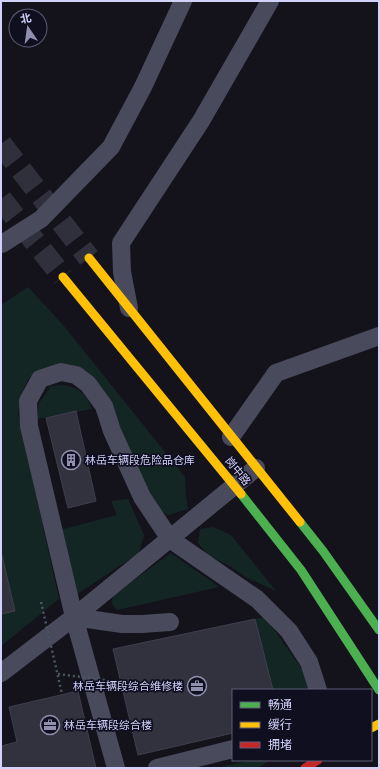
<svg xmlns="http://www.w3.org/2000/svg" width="380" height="769" font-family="Roboto,'Noto Sans SC',sans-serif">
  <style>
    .green { fill: #132624 }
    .building { fill: #32313e; stroke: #3f3e4f }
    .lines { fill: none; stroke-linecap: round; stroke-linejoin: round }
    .secondary-tunnel { stroke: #30303d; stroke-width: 22; stroke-dasharray: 22 11; stroke-linecap: butt }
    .street { stroke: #494a5c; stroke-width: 18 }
    .fast { stroke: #4caf50; stroke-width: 9 }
    .slow { stroke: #ffc107; stroke-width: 9 }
    .jam { stroke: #c62828; stroke-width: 9 }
    .path-bridge { stroke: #4a5861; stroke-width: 2.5; stroke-dasharray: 2 3; stroke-linecap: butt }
    .labels { text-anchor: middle; stroke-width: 3.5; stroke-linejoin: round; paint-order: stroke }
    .poi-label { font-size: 11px; fill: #d2d2fb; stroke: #100f20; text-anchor: start }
    .street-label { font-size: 11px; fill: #d2d2fb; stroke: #100f20 }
  </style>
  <rect width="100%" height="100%" fill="#14131c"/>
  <path class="green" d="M28,287L64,326L185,477L186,496L188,509L168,515L156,507L126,446L106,396L86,371L69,364L49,367L29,378L23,390L18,413L59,599L1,646V305Z
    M64,385C82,389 85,393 92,409L37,419L39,403L51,386Z
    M128,499L144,535L139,553L76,595L60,530L117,515L111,501Z
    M213,527L231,535L276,591L246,577L232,567L208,555L198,543L200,529Z
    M171,553L219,587L117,610L112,604L113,595Z
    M265,617L304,672L309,690H273L255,619Z
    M252,760H270L258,768H216Z"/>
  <path class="building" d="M76,411L96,501L68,508L46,418Z
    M1,551L15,611L1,614Z
    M255,619L273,690H233V733L138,755L113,649Z
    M78,691L96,768H1V746L17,742L9,707Z"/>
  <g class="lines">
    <path class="secondary-tunnel" d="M1,144L89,258
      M1,199L63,277"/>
    <path class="street" d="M2,244L41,219L111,147L143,87L183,1
      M129,308L122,272L121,243L201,121L270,1
      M231,437L276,373L379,336
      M74,617L122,624H142L170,622
      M1,673L74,617L256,468
      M116,768L74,617L29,426L28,401L40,379L61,372L76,375L88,384L104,406L112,431L142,497L170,539L257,599L289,631L309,662L318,690
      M157,768L233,749"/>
    <path class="fast" d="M241,494L301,570L379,690
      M300,522L323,551L379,630"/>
    <path class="slow" d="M89,258L300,522
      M63,277L241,494
      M371,728L379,724"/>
    <path class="jam" d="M305,768L318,760"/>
    <path class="path-bridge" d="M41,602L62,694
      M58,674L121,682"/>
  </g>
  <defs>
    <g id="building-ring" transform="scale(1)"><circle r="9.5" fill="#100f20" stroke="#908fad" stroke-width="1.5"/><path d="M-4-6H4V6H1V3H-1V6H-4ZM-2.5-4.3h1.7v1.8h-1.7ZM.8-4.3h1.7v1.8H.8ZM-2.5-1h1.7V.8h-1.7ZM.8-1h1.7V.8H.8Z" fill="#908fad"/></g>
    <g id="office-ring" transform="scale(1)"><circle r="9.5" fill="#100f20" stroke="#908fad" stroke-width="1.5"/><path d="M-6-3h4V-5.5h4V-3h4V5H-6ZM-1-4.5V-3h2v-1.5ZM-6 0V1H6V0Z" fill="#908fad"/></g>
  </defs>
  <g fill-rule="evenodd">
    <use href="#building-ring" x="71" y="460"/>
    <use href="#office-ring" x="197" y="686"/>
    <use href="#office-ring" x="50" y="725"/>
  </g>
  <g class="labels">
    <g class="poi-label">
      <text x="85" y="464">林岳车辆段危险品仓库</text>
      <text x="183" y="690" text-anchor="end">林岳车辆段综合维修楼</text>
      <text x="64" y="729">林岳车辆段综合楼</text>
    </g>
    <g class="street-label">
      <text transform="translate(238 471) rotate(51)" y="4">岗中路</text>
    </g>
  </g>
  <rect width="380" height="769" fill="none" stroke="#d2d2fb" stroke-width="4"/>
  <rect x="232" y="689" width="140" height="72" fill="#100f20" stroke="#5e5d78"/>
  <rect x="240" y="702" width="20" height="6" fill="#4caf50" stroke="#5e5d78"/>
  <text x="268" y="709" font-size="12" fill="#d2d2fb">畅通</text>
  <rect x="240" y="722" width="20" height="6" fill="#ffc107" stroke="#5e5d78"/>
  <text x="268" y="729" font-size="12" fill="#d2d2fb">缓行</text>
  <rect x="240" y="742" width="20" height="6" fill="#c62828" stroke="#5e5d78"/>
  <text x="268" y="749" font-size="12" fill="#d2d2fb">拥堵</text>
  <g transform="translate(28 28) rotate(347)"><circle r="19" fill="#100f20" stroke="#5e5d78"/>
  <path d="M0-3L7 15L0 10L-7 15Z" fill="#908fad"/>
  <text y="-6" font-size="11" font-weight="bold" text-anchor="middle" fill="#d2d2fb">北</text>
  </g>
</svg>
